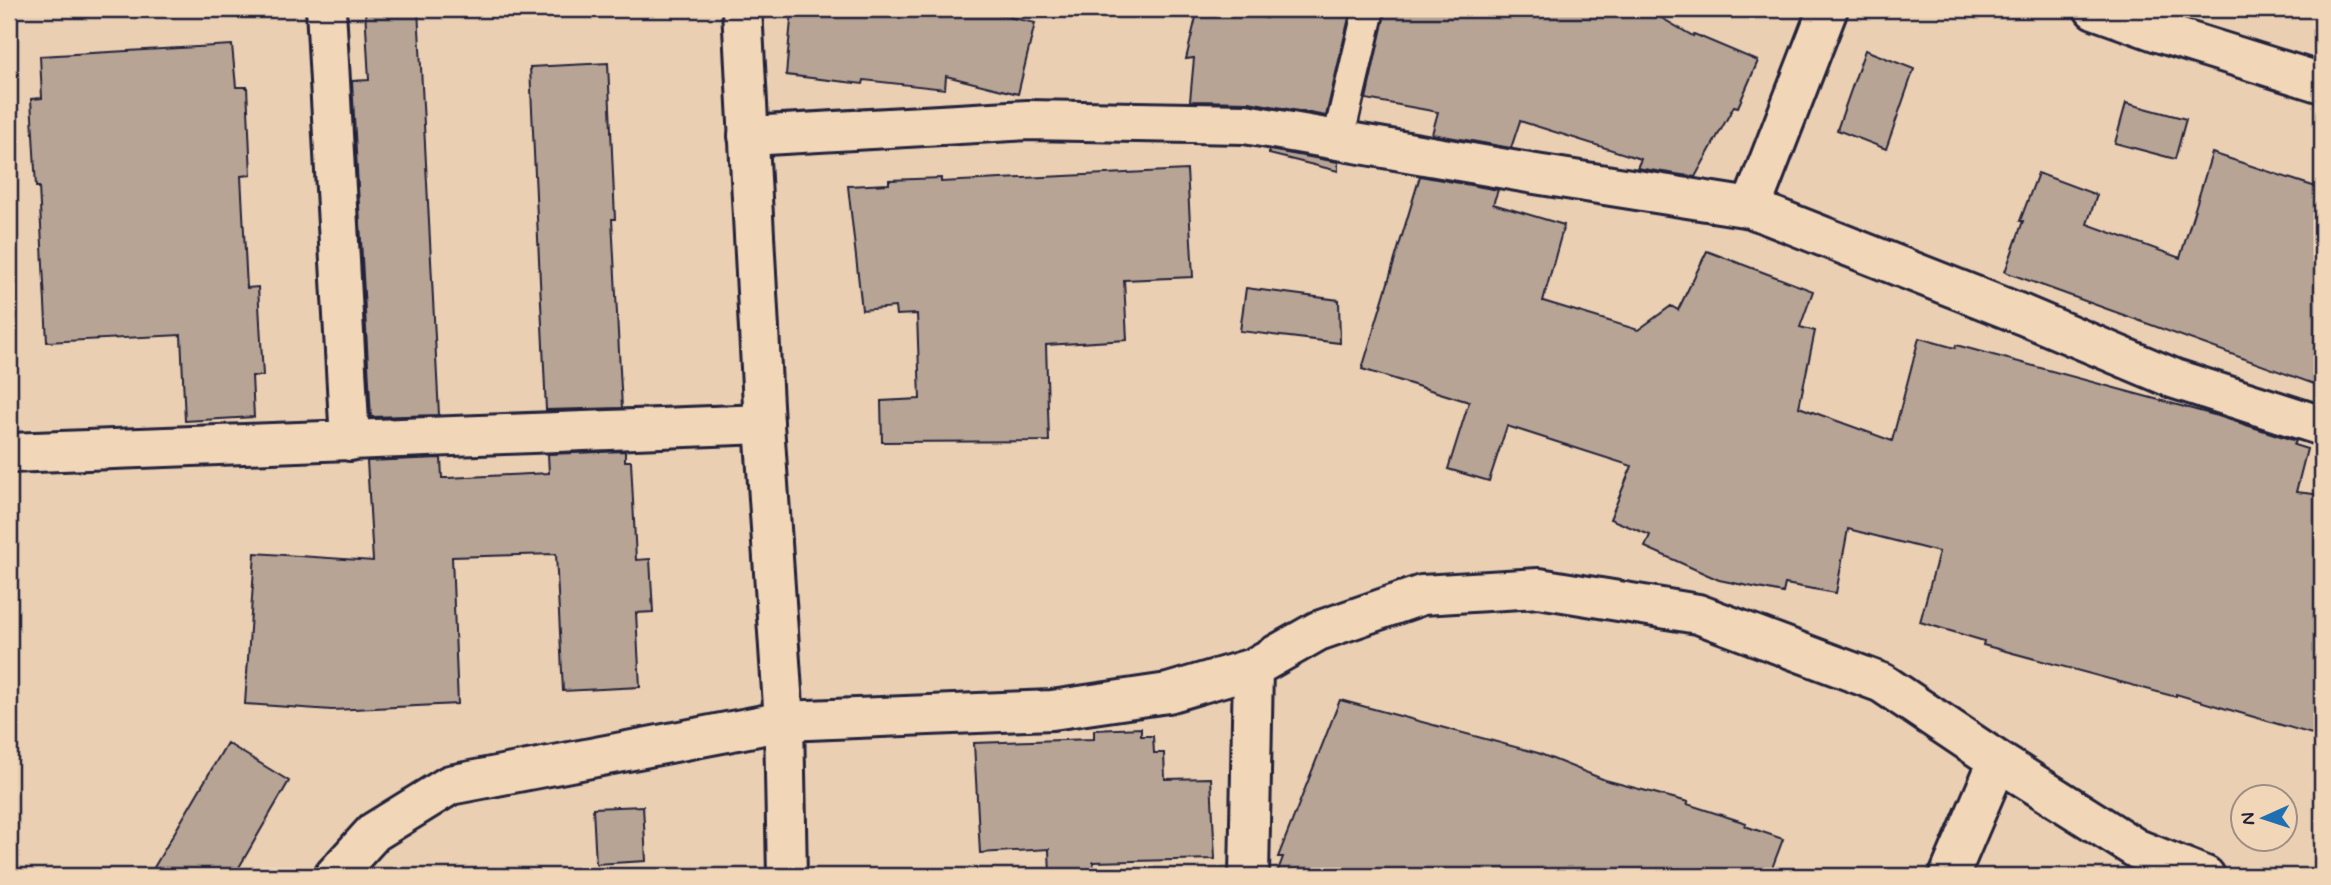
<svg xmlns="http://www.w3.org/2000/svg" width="2331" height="885" font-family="Mynerve,sans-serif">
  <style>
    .building { fill: #b7a495; stroke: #22223b; stroke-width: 2 }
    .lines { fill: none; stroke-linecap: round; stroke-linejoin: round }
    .lane-casing { stroke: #22223b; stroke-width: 35 }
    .street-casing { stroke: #22223b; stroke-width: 44 }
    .secondary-casing { stroke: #22223b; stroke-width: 44 }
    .lane { stroke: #f2d6b8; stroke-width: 30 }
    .street { stroke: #f2d6b8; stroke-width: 38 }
    .secondary { stroke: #f2d6b8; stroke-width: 38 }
  </style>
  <rect width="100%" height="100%" fill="#eacfb3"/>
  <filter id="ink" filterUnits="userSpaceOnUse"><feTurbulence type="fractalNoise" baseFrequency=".0143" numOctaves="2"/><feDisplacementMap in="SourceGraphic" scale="14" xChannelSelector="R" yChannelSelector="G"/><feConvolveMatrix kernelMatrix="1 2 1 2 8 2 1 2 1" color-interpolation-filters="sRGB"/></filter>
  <g filter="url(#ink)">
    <path class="building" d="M365,9H418L439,415L371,417L352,81L369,80Z
      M792,9H974L1035,23L1018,94L946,76L945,89L864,80L863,84L786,75Z
      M1198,9H1228L1266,18L1268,9H1351L1326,116L1249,102L1190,101L1194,58L1186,59Z
      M1386,9H1646L1693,36L1694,34L1758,61L1738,107L1734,106L1695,177L1637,168L1641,159L1520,121L1511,148L1432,134L1438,112L1366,99Z
      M232,45L236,87H247L251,175L241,176L247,288L258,287L263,376H252L254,417L185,421L181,335L47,342L39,187H36L31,99L42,98L40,56Z
      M1865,50L1914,69L1886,149L1837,130Z
      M608,63L615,219H612L622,408L546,410L530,67Z
      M2126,103L2186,119L2175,159L2115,143Z
      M1269,150L1338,162V171L1269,154Z
      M2212,153L2322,189V357L2314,384L2005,272L2023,221H2020L2038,173L2097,195L2087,224L2180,258Z
      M1187,170L1193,277L1124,280L1127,340L1046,345L1049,441L882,442L881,401L920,399L917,314L896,315L895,307L862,310L848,186L889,184V180L941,178V182Z
      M1420,176L1498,190L1493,204L1564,225L1543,301L1638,330L1671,306L1678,310L1707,251L1813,291L1800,327L1815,331L1799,407L1892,441L1919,338L1955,348L1956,345L2218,416L2296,441L2294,445L2307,449L2296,492L2322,495V737L2176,694V697L1983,645L1984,641L1920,622L1939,552L1848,529L1836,593L1785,584L1783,593L1719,580L1645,547L1650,535L1610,519L1632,466L1507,426L1489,481L1448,469L1469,402L1362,369Z
      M1246,288L1339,300L1340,343L1240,331Z
      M625,451V461H631L636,560L650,559L653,612L636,613L640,687L563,691L556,554L452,557L458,704L332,710L245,704L255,553L373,561L367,461L441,458L442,478H448L549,473L548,454Z
      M1340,700L1538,753L1605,780L1688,802L1687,804L1746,823L1745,826L1783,839L1769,876H1276L1283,857H1278Z
      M1141,728V736H1153L1154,753H1164L1165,779L1211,778L1215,859L1093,862V876H1050L1049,849L980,853L974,743L1094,739V730Z
      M227,743L289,781L234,876H149Z
      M643,806L646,861L596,864L593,808Z"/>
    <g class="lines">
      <g class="lane-casing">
        <path id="lane" d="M1338,140L1369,9"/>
      </g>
      <g class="street-casing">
        <path id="street" d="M326,9L350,441
          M2094,9L2161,33L2322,83
          M748,136L1028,120L1245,124L1529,173L1751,208L2023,315L2175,379L2322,426
          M1751,208L1828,9
          M9,453L764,424
          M334,876L374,832L450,785L784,721L1052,710L1168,693L1253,668L1318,631L1422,595L1539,588L1698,614L1882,683L1998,761L2137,849L2205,876
          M1249,876L1253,668
          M1949,876L1998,761"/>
      </g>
      <g class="secondary-casing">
        <path id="secondary" d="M742,9L764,424L784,721L787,876"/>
      </g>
      <use href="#lane" class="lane"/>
      <use href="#street" class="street"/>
      <use href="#secondary" class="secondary"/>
    </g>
  </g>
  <rect width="2331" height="885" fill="none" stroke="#f2d6b8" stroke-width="35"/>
  <rect x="18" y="18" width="2296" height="850" fill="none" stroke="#22223b" stroke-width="2.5" filter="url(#ink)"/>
  <g transform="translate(2264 818) rotate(267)"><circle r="33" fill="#f2d6b8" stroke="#9f8e86" stroke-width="2"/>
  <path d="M0-5L12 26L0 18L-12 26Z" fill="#1f6fb2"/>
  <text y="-10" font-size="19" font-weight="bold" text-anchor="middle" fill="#22223b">N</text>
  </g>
</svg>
